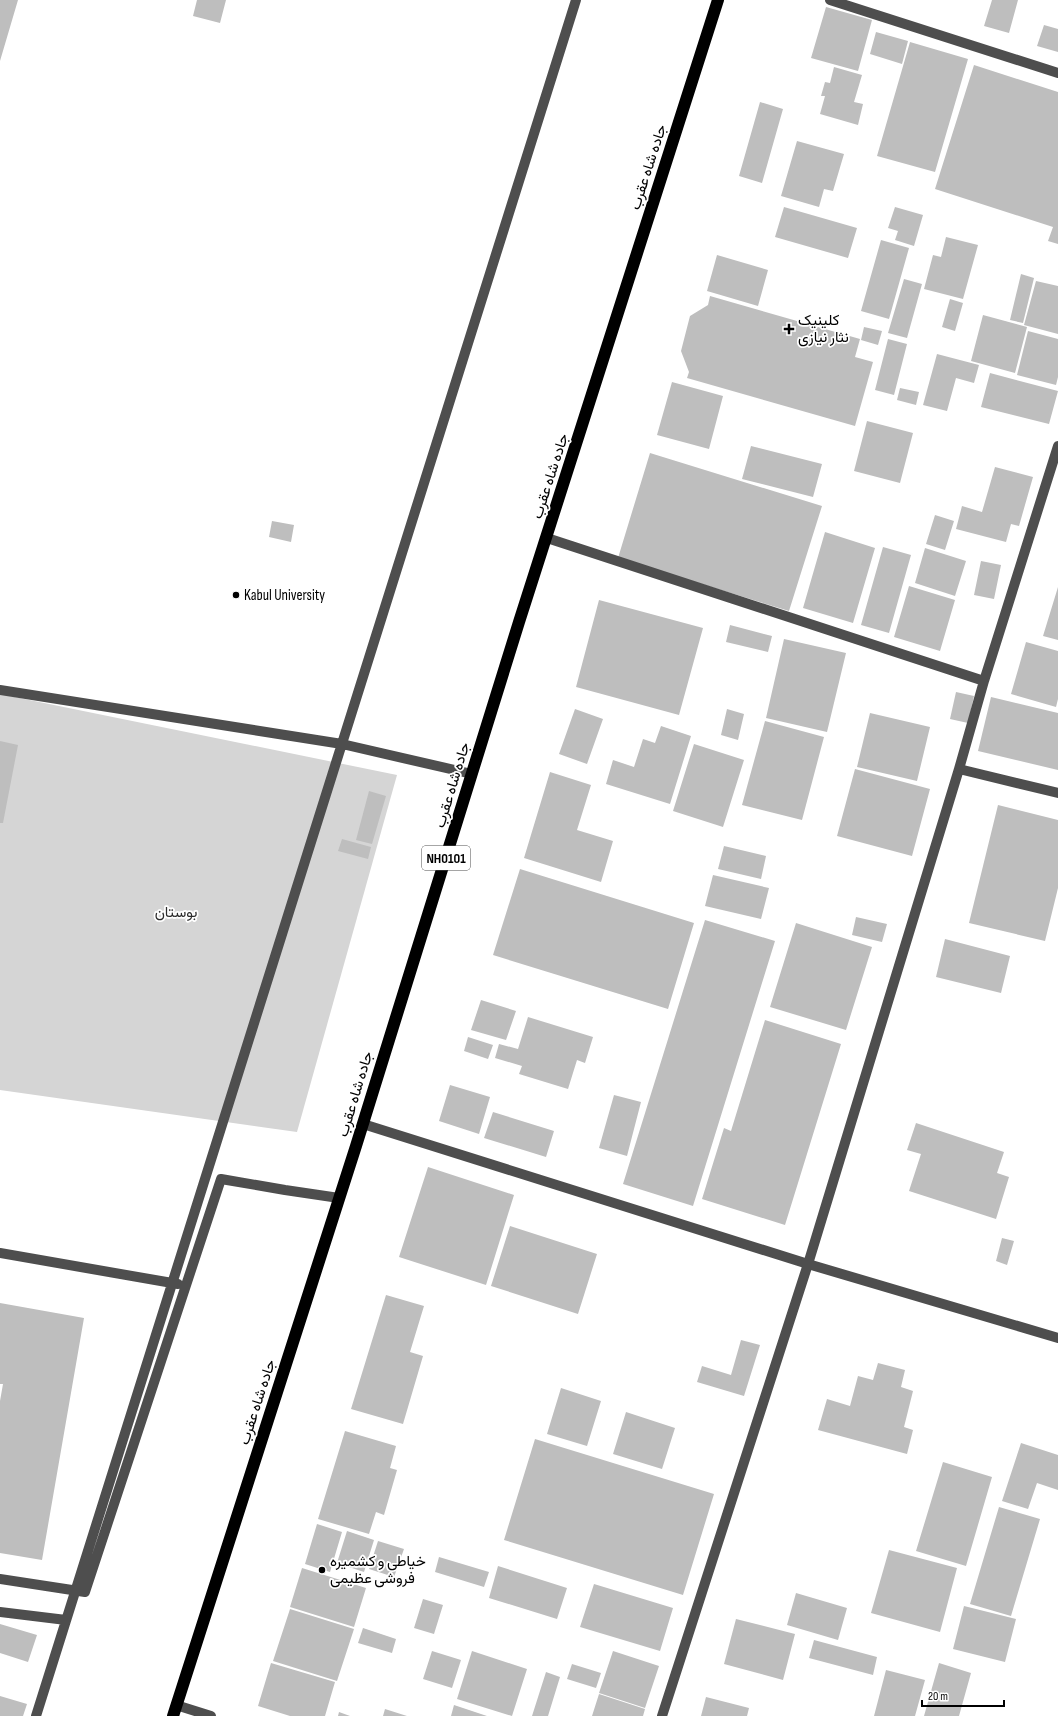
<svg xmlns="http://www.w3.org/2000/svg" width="1058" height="1716" font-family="'Sofia Sans Condensed',Vazirmatn,sans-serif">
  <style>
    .green { fill: #d5d5d5 }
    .building { fill: #bebebe }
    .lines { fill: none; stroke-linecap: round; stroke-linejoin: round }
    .minor { stroke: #4e4e4e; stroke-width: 10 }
    .highway { stroke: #000; stroke-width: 12 }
    .poi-dot { fill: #000; stroke: #fff; stroke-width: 1.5 }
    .labels { text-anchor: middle; stroke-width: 3.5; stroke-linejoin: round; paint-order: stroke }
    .shield { fill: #fff; stroke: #4c4c4c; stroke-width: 1 }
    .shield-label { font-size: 14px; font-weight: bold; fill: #000 }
    .street-label { font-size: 15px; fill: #000; stroke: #fff }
    .poi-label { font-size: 15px; fill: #000; stroke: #fff; text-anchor: start }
    .park-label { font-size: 15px; fill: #2c2c2c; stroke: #fff }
  </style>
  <rect width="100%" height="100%" fill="#fff"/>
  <path class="green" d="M0,694L397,775L297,1132L0,1090Z"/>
  <path class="building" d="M0,0H18L0,61Z
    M197,0H226L220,23L193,16Z
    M992,0H1018L1009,33L984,26Z
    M826,7L872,20L858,71L811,58Z
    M1044,25L1058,29V52L1037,46Z
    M876,32L908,41L902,64L870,54Z
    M910,42L968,59L935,172L877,156Z
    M974,65L1058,92V244L1048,241L1053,227L935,189Z
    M834,67L862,75L854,102L863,104L858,125L820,114L825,96H821L825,82L830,83Z
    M760,102L783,109L762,183L739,176Z
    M797,141L844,154L833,191L824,189L819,207L781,196Z
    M784,207L857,228L848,258L775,237Z
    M895,207L923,215L914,246L895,240L898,231L888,228Z
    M946,237L978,245L963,299L924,289L933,255L941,257Z
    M881,240L909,248L889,319L861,311Z
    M717,255L768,270L758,306L707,291Z
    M1021,274L1034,278L1023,323L1010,320Z
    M904,279L922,284L907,338L888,333Z
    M1036,281L1058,286V334L1024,325Z
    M710,296L860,339L855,357L873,362L855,426L687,378L689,372L681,351L690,316L708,305Z
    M950,299L963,303L955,331L942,327Z
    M983,315L1027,327L1015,373L971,361Z
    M864,327L882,331L878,345L861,340Z
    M1028,331L1058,339V377L1056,385L1017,375Z
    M888,339L907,344L894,395L875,390Z
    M937,354L979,365L974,383L956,378L947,411L923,405Z
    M990,373L1058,391L1049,424L981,407Z
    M672,382L723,396L709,449L657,435Z
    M900,388L919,392L916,405L897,400Z
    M867,421L913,433L900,483L854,471Z
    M751,446L822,464L813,497L742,479Z
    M650,453L822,506L789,611L618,558Z
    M995,467L1033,477L1019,526L1011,524L1006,542L956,529L962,506L982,512Z
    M935,515L954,521L945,550L926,544Z
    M272,521L294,525L291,542L269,537Z
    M825,532L875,548L853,623L803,608Z
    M883,547L911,555L889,633L861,625Z
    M925,548L966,561L955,596L915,583Z
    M981,561L1001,565L994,599L974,595Z
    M909,586L955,600L940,651L894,637Z
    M1058,587V640L1043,636Z
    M599,600L703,628L679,715L576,687Z
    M730,625L772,636L768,652L726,642Z
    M784,639L846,653L827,732L766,718Z
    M1026,642L1058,651V699L1056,707L1011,694Z
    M956,692L974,696L968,723L950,719Z
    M991,697L1058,713V770L978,751Z
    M575,709L603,719L587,764L559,754Z
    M727,709L744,714L738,740L721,735Z
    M870,713L930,727L917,781L857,767Z
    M765,721L824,737L802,820L742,805Z
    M661,726L691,736L670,804L606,784L613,760L634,767L643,739L655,743Z
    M0,741L18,745L3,823H0Z
    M694,744L744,760L723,827L673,811Z
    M855,769L930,789L912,856L837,836Z
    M550,772L591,785L577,830L613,841L601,882L524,858Z
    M369,791L386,796L372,844L356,840Z
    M998,805L1058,820V888L1045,941L969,923Z
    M342,839L371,847L368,859L338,851Z
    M724,846L766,856L761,879L718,869Z
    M520,869L694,923L668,1009L493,955Z
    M713,875L769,888L761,919L705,906Z
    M856,917L887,924L882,942L852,935Z
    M705,920L775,941L693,1206L623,1184Z
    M796,923L872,947L846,1030L770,1007Z
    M945,939L1010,956L1001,993L936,977Z
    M481,1000L516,1011L506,1040L471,1030Z
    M528,1017L593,1037L585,1063L577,1060L568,1089L519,1074L522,1066L495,1058L499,1044L518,1049Z
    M765,1020L841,1044L785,1225L702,1199L724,1128L731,1131Z
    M468,1037L493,1045L488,1059L464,1051Z
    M450,1085L490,1097L479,1134L439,1121Z
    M614,1095L641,1102L627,1156L599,1148Z
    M493,1112L554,1131L546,1157L484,1138Z
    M916,1123L1004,1152L997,1173L1009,1177L996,1219L909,1191L921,1154L907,1150Z
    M428,1167L514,1195L486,1285L399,1257Z
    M510,1226L597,1254L578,1314L491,1286Z
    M1002,1238L1014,1241L1007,1265L996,1261Z
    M386,1295L424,1306L410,1352L423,1356L403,1424L351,1409Z
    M0,1303L84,1318L42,1560L0,1553V1401L3,1384H0Z
    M741,1340L760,1345L744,1396L697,1382L702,1366L731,1375Z
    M878,1363L905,1370L901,1387L913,1391L904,1427L913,1430L907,1454L818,1430L827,1399L850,1406L858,1376L873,1380Z
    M561,1388L601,1401L587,1446L547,1434Z
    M626,1412L675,1428L662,1469L613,1454Z
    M345,1431L396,1446L390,1468L397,1470L384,1515L376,1512L369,1534L318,1519Z
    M535,1439L714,1494L683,1595L504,1540Z
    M1021,1443L1058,1455V1490L1037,1483L1028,1509L1002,1501Z
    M943,1462L992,1477L966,1566L916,1551Z
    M999,1507L1040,1519L1011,1616L970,1604Z
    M317,1524L342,1532L330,1572L305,1564Z
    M347,1531L374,1540L364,1572L337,1563Z
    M378,1541L404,1549L394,1577L369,1569Z
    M889,1550L957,1568L940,1632L871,1613Z
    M439,1557L489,1572L484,1587L435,1572Z
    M498,1566L567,1588L557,1619L489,1598Z
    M302,1568L366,1588L354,1627L290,1607Z
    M594,1584L673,1608L660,1651L580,1627Z
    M796,1593L847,1608L838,1640L787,1625Z
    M423,1599L443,1605L434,1634L414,1628Z
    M964,1606L1016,1619L1005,1662L953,1649Z
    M290,1609L354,1629L337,1681L273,1661Z
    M736,1619L795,1634L783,1680L724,1664Z
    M0,1624L37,1635L28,1662L0,1653Z
    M363,1628L396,1639L392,1653L358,1643Z
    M814,1640L877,1657L873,1675L809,1658Z
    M432,1651L461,1660L452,1688L423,1679Z
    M472,1651L527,1669L512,1716L457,1699Z
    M613,1651L659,1666L645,1708L599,1693Z
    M271,1663L335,1682L325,1716H290L258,1706Z
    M939,1663L971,1673L959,1716H924Z
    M572,1664L601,1673L596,1688L567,1679Z
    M886,1670L925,1680L915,1716H874Z
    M546,1672L560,1677L548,1716H532Z
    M599,1694L645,1709L643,1716H592Z
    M0,1696L27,1704L23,1716H0Z
    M706,1697L749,1708L747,1716H701Z
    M454,1705L487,1716H451Z
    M385,1709L407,1716H383Z
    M339,1712L350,1716H338Z"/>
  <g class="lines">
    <path class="minor" d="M830,0L1058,73
      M547,538L984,681
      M0,690L342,744L472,774
      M959,769L1058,793
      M363,1124L808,1264L1058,1338
      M0,1253L178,1284
      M0,1579L85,1592L221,1179L285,1190L339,1198
      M0,1612L66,1620
      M176,1705L211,1716
      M36,1716L576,0
      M662,1716L808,1264L959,769L984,681L1058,446"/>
    <path class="highway" d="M173,1716L356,1146L519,622L718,0"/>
  </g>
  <g class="poi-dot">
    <path d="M787 323h4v4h4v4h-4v4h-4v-4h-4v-4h4z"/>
    <circle cx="236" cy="595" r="4"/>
    <circle cx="322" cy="1570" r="4"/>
  </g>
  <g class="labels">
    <rect class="shield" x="422" y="846" width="48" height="24" rx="3"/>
    <g class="shield-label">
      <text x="446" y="863">NH0101</text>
    </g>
    <g class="street-label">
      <text transform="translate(648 167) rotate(-72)" y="5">جاده شاه عقرب</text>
      <text transform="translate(550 476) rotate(-72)" y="5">جاده شاه عقرب</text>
      <text transform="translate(452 785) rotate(-73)" y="5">جاده شاه عقرب</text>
      <text transform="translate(355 1094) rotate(-73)" y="5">جاده شاه عقرب</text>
      <text transform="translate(257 1402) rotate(-72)" y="5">جاده شاه عقرب</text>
    </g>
    <g class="poi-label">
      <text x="798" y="325">کلینیک<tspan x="798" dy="17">نثار نیازی</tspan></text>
      <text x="244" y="600">Kabul University</text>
      <text x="330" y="1566">خیاطی و کشمیره<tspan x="330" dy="17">فروشی عظیمی</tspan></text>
    </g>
    <g class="park-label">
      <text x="176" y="917">بوستان</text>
    </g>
  </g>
  <path d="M922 1700v6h82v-6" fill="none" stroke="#000000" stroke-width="2"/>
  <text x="928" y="1700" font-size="12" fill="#000000" stroke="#ffffff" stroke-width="3" paint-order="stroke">20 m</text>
</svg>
